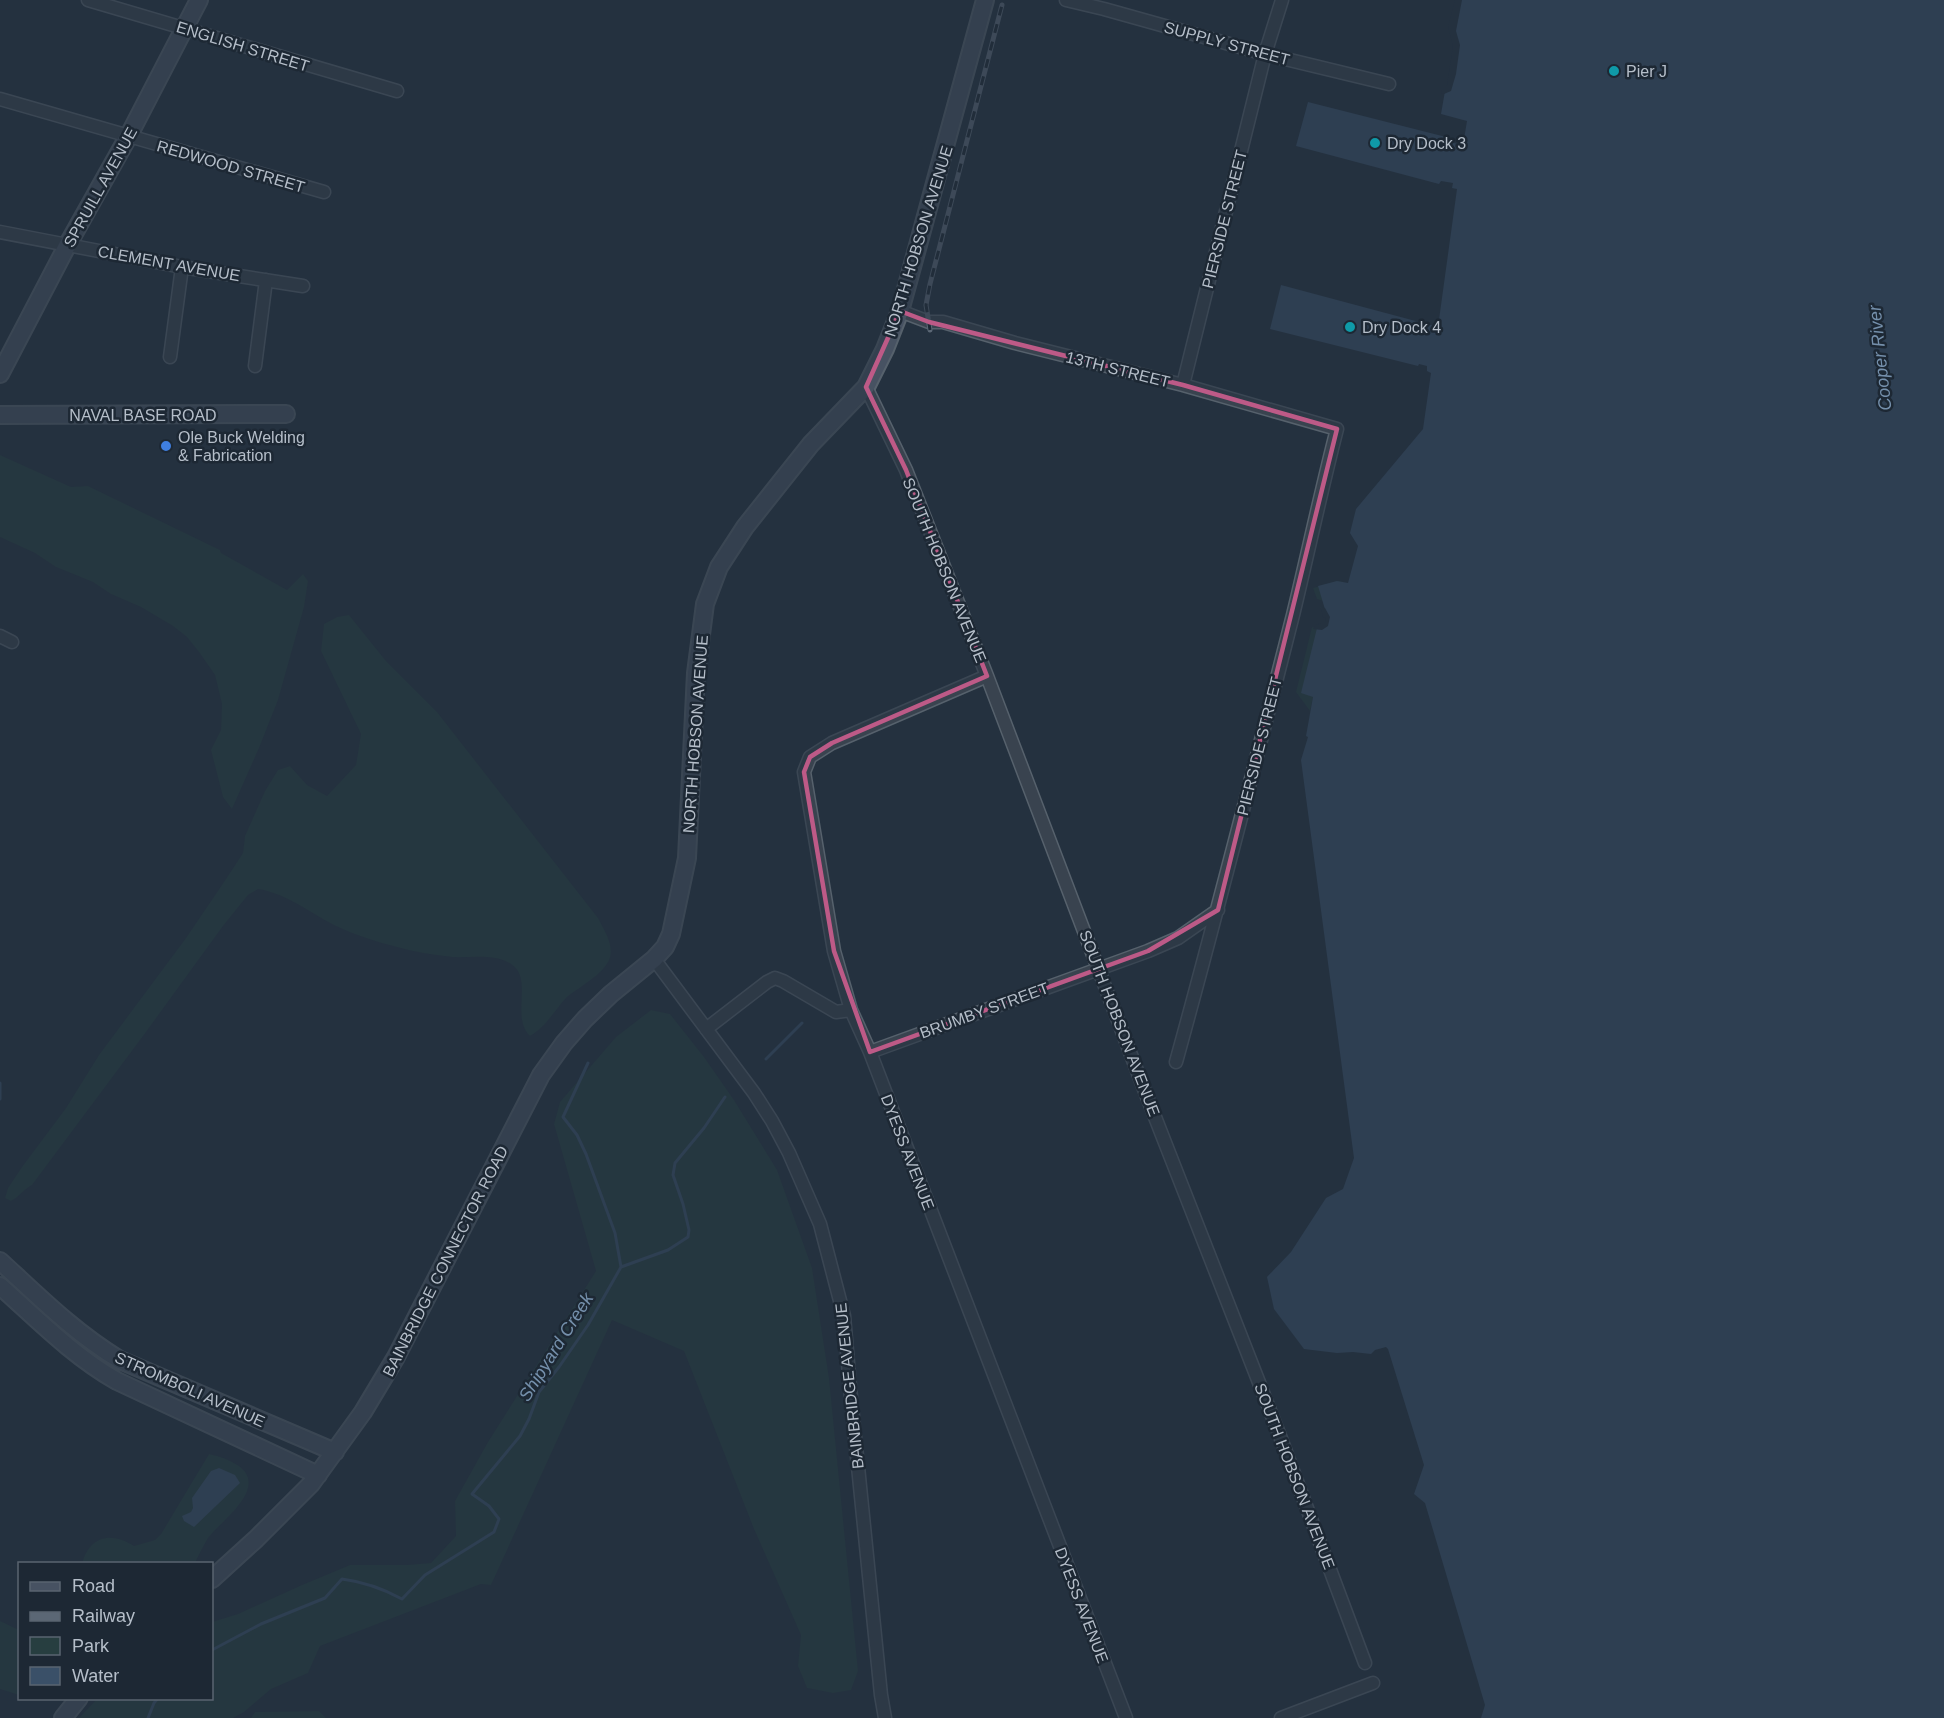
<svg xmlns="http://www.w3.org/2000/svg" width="1944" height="1718" font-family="Arial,sans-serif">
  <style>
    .green { fill: #273e40 }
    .water { fill: #3a5068 }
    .pier { fill: #24313f }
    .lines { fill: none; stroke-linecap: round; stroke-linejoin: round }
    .stream { stroke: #3a5068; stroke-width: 3 }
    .street-casing { stroke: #56616c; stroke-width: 15 }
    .secondary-casing { stroke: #56616c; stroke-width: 20 }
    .street { stroke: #39434f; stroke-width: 12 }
    .secondary { stroke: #475262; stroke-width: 16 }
    .rail-casing { stroke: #5b6775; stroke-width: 5 }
    .rail { stroke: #1d2834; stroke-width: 3; stroke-dasharray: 9; stroke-linecap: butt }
    .marked { fill: none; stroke: #bd5a87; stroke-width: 4.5; stroke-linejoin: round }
    .culture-dot { fill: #0f9aa8; stroke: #1d2834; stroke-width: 2 }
    .shop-dot { fill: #3f7fe0; stroke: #1d2834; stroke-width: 2 }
    .labels { text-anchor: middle; stroke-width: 5; stroke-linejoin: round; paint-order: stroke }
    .street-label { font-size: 16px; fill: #b5bec9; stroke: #1d2834 }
    .poi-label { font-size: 16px; fill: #b5bec9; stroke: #1d2834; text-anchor: start }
    .water-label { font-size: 18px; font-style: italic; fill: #7590ac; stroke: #1d2834 }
  </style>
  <rect width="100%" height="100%" fill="#24313f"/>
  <path class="green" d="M0,455L71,487L88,486L220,550L221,553L287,590L303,574L308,581L304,607L278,700L259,748L232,809L223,797L211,750L221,730L222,704L215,675L199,652L187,637L173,626L141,607L111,594L93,582L56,567L35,553L0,537Z
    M1337,581L1344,582L1307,694L1313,697L1310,711L1296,692L1312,627L1317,628L1325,625L1327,616L1320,607L1333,610L1335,604L1317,599L1313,588Z
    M349,615L386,661L437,712L598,918C616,950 618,961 585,984C579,989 571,993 566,998C554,1011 546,1027 530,1036C510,1017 534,979 511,964C494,953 471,958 452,957C434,955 415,952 397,947C377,942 355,935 336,926C310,913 288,894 258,889L248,895L223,926L146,1032L32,1185C24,1189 19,1197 11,1201L5,1198L8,1188L22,1167L66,1108L99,1055L186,938L226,879L243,853L245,836L265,791L278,770L290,766L307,785L327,796L356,765L361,734L321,651L324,624L337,617Z
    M651,1010L670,1014L704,1057L734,1100L777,1170L812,1268L829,1378L858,1671L851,1690L833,1693L807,1688L798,1666L801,1635L754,1529L684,1351L612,1320L491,1585L481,1584L320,1646L308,1673L271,1689L244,1712L233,1718H79L97,1699L212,1698V1622L238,1614L302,1585L350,1565H407L431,1563L456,1536L455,1501L488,1442L596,1271L554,1124L560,1102L616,1037Z
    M209,1454C220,1456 230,1460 239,1466C269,1488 221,1521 208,1538C203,1546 199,1555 195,1563L82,1564C89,1536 111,1531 134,1546L155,1540L161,1534Z
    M0,1621L19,1630V1695L0,1689Z
    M319,1711L326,1718H251L255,1712Z"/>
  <path class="water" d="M1458,0H1944V1718H1481L1485,1705L1425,1503L1414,1494L1424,1465L1388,1349L1386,1347L1375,1350L1371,1354L1353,1352L1337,1353L1304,1349L1274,1309L1267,1277L1291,1252L1326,1198L1343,1189L1354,1158L1301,760L1308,737L1306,736L1313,697L1301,693L1317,628L1325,626L1327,616L1318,586L1337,581L1348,583L1358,546L1350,533L1356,509L1423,429L1431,373L1427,371V366L1419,364L1418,366L1270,329L1281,285L1438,327L1457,189L1452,188L1453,183L1441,181L1439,184L1296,146L1308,102L1450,138L1449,142L1463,145L1467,121L1441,114L1445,91L1450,86L1456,46L1451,28Z
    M219,1468L235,1475L240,1483L194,1527L184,1521L182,1516L191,1512L193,1508L192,1498L211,1471Z"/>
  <path class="pier" d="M1455,0H1462L1456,31L1460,45L1456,74L1451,91L1444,94L1441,93L1442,90L1447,85L1453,46L1448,27Z
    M1321,607L1325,608L1330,617L1328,626L1322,630L1313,629L1315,626L1322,622H1325L1326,618L1323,617Z"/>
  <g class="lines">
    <path class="stream" d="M766,1059L802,1023
      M588,1063L563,1117L577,1135L586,1154L615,1233L621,1267
      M0,1083V1099
      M212,1650L261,1624L325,1598L342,1579C365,1582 382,1588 402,1599L425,1575L494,1532L499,1519L489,1506L472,1494L520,1436L529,1419L539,1392L559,1367L588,1325L621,1267L668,1250L688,1237L689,1230L683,1204L673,1175L675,1163L704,1128L725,1097
      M148,1718L154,1703L158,1698"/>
    <g class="street-casing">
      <path id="street" d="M88,0L397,91
        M1066,0L1104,9L1265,54L1389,84
        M0,99L324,192
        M0,232L182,267L303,286
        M900,311L929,322H943L1015,343L1183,385L1337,429C1321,491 1308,553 1293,615C1255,764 1217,914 1176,1062
        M170,357L182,267
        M255,366L266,280
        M1183,385L1265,54L1282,0
        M866,387L906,470L987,676L1144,1089L1280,1436L1365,1663
        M0,636L12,642
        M987,676L832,743L810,757L804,772L834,951L851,1010L870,1052L1126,1718
        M654,959L754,1093L772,1121L789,1153L820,1224L844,1316L850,1387L881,1695L885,1718
        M706,1029L767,982L775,978L783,981L836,1012L851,1010
        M870,1052L1148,951L1178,938L1218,910
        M1281,1718L1373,1683"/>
    </g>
    <g class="secondary-casing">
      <path id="secondary" d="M0,374L68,244L128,137L199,0
        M0,415L286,414
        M0,1261C38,1296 75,1333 120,1360L335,1452
        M0,1286C37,1319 73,1356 117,1381L318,1475
        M212,1579L256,1539L311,1484L363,1412L396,1357L541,1075L564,1043L585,1019L611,994L654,959L665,947L671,934L687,858L696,673L705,604L719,567L745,527L811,444L866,387L885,349L900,311L985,0
        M63,1718L79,1698"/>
    </g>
    <use href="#street" class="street"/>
    <use href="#secondary" class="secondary"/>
    <g class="rail-casing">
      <path id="rail" d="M930,330L926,305L930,284L1002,5"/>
    </g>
    <use href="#rail" class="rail"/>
  </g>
  <path d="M0 0H1944V1718H0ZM900,311L929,322L1183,385L1337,429L1218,910L1148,951L870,1052L834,951L804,772L810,757L832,743L987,676L906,470L866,387Z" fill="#24313f" fill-opacity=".55" fill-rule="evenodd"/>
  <path class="marked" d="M900,311L929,322L1183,385L1337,429L1218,910L1148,951L870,1052L834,951L804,772L810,757L832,743L987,676L906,470L866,387Z"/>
  <g class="culture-dot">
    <circle cx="1614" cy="71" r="6"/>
    <circle cx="1375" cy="143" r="6"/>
    <circle cx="1350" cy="327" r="6"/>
  </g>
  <circle class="shop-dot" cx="166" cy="446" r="6"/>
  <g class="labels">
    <g class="street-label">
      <text transform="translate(1227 43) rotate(15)" y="6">SUPPLY STREET</text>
      <text transform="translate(243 46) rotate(17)" y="6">ENGLISH STREET</text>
      <text transform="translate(231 166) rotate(16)" y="6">REDWOOD STREET</text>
      <text transform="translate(100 187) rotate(-61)" y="6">SPRUILL AVENUE</text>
      <text transform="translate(1224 219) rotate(-76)" y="6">PIERSIDE STREET</text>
      <text transform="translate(918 241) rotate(-73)" y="6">NORTH HOBSON AVENUE</text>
      <text transform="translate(169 263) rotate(10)" y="6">CLEMENT AVENUE</text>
      <text transform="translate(1118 369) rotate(14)" y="6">13TH STREET</text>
      <text x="143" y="421">NAVAL BASE ROAD</text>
      <text transform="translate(945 570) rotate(68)" y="6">SOUTH HOBSON AVENUE</text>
      <text transform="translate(695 734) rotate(-86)" y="6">NORTH HOBSON AVENUE</text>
      <text transform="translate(1259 746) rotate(-76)" y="6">PIERSIDE STREET</text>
      <text transform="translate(984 1010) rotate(-20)" y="6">BRUMBY STREET</text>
      <text transform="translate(1120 1023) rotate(69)" y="6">SOUTH HOBSON AVENUE</text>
      <text transform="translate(908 1152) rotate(69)" y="6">DYESS AVENUE</text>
      <text transform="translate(445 1261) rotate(-63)" y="6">BAINBRIDGE CONNECTOR ROAD</text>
      <text transform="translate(849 1386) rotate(-96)" y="6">BAINBRIDGE AVENUE</text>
      <text transform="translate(190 1389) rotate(24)" y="6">STROMBOLI AVENUE</text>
      <text transform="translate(1295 1476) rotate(69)" y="6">SOUTH HOBSON AVENUE</text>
      <text transform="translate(1082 1605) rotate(69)" y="6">DYESS AVENUE</text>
    </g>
    <g class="poi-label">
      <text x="1626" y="77">Pier J</text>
      <text x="1387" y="149">Dry Dock 3</text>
      <text x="1362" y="333">Dry Dock 4</text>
      <text x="178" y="443">Ole Buck Welding<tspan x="178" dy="18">&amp; Fabrication</tspan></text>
    </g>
    <g class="water-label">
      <text transform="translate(1880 358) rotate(-96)" y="6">Cooper River</text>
      <text transform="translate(556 1347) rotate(-58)" y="6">Shipyard Creek</text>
    </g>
  </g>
  <rect x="18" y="1562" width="195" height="138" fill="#1d2834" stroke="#5a6470" stroke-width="1.5"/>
  <rect x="30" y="1582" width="30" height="9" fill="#475262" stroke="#5a6470" stroke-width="1.5"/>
  <text x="72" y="1592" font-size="18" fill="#b5bec9">Road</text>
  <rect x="30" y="1612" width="30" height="9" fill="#5b6775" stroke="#5a6470" stroke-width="1.5"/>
  <text x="72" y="1622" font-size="18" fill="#b5bec9">Railway</text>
  <rect x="30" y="1637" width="30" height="18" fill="#273e40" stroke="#5a6470" stroke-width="1.5"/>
  <text x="72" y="1652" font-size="18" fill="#b5bec9">Park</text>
  <rect x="30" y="1667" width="30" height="18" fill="#3a5068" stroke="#5a6470" stroke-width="1.5"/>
  <text x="72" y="1682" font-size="18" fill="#b5bec9">Water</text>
</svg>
